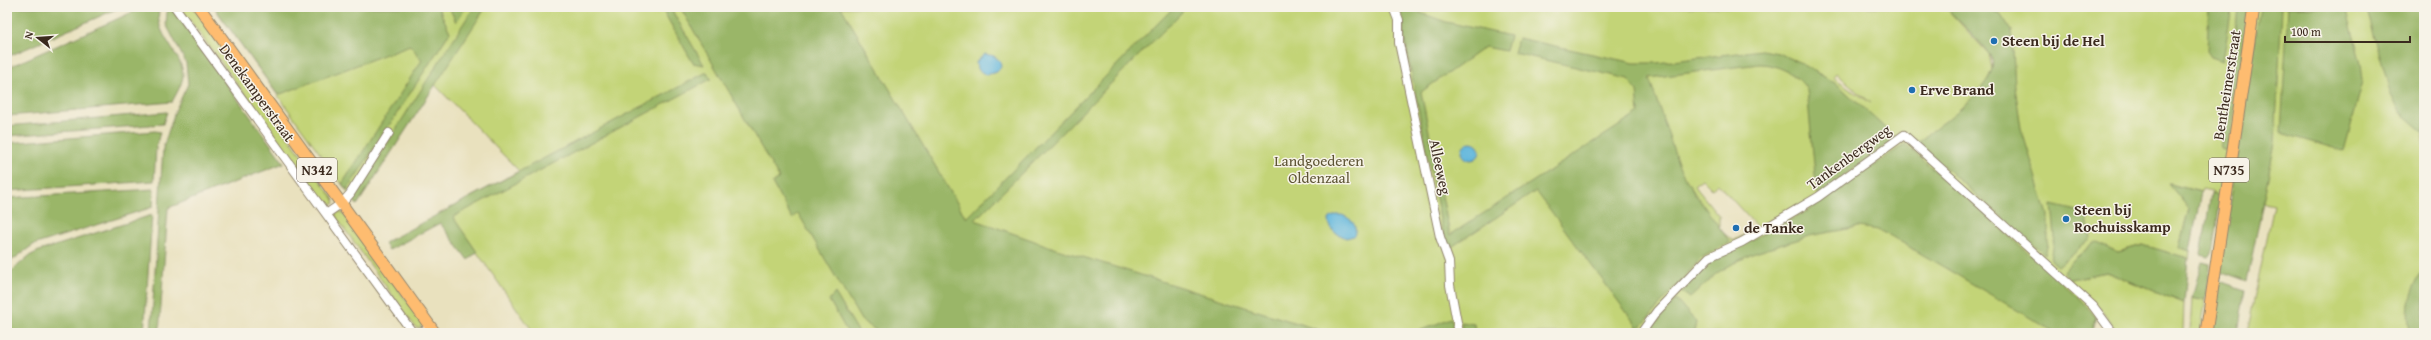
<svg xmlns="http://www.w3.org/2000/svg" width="2431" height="340" font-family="'Gentium Book Plus',serif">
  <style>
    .green { fill: #c3d477; stroke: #7f7f4a; fill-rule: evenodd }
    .forest { fill: #9ab668; stroke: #6a7043 }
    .water { fill: #5fb6dc; stroke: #4d707d }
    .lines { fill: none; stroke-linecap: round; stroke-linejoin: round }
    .minor-casing { stroke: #92866e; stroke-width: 10 }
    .major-casing { stroke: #92866e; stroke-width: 13 }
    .minor { stroke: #fff; stroke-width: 8 }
    .major { stroke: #febc70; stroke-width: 11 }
    .poi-dot { fill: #1f6fb2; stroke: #f7f3e8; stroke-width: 1.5 }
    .labels { text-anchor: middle; stroke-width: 3; stroke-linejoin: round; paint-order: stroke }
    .shield { fill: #f7f3e8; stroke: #73665b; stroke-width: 1 }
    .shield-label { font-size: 14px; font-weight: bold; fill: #3b2a1e }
    .poi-label { font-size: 15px; font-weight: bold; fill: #3b2a1e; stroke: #f7f3e8; text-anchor: start }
    .street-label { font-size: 15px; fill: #3b2a1e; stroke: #f7f3e8 }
    .park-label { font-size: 15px; fill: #5d5434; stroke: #f7f3e8 }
  </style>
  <rect width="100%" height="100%" fill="#f7f3e8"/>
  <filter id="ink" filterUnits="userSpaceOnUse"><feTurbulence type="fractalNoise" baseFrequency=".025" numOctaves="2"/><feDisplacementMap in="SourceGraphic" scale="8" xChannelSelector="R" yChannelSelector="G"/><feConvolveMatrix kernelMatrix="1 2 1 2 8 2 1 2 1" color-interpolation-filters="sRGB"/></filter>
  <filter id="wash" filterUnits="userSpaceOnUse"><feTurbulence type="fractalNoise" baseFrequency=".012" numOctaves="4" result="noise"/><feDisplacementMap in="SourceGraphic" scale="16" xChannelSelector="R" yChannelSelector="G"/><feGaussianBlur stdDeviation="0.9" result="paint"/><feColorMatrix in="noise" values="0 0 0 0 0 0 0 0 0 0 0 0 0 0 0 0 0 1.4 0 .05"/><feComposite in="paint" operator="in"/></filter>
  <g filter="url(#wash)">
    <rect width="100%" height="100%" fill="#e9e1be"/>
    <path class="green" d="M180,7H193L333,198L335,203L328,207Z
      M214,7H1945L1989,54L1992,69L1989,79L2004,67L1955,7H2424V333H2247L2274,205L2222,194L2221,196L2211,194L2212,191L2202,189L2201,192L2170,184L2189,209L2179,247L2190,251L2189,260L2143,245L2118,252L2095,243L2071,279L2107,272L2184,303L2183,333H2118L2099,306L2091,333H534L452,217L463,201L519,171L435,85L357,205ZM1836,73L1871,103L1833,77ZM1702,179L1712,189L1718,184L1758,228L1733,241L1719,229V216L1694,185Z
      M338,212H342L423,323L420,328H416L338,220L335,214Z
      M2192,297L2206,300L2200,333H2190Z"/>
    <path class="forest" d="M7,7H121L7,57Z
      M144,7H160C151,33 184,54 183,76C182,85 176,94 172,102L7,116V68Z
      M171,7L284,163L168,208L159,333H151L163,148L175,111L188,84L186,63L166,24L167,12Z
      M214,7H438L450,32L347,190L342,184L422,60L410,45L278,95Z
      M449,7H466L456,22Z
      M474,7H486L357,205L352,198Z
      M661,7H670L704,65L693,63Z
      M680,7H841L966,218L1174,7H1187L975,220L1060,250L1329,333H880L861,320L798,213L792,218L772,183L779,178Z
      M1404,7L1446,22L1510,36L1506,51L1485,47L1421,92L1450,235L1639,113L1637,91L1628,79L1514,53L1518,38L1634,63H1657L1761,50L1778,53L1799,62L1838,85L1896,138L1817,196L1807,90C1798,74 1777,64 1759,64L1649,78L1680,169L1695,194L1730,242L1701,258L1639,329L1536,191L1450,248L1444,239L1404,36L1401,8Z
      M1945,7H1982L2000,13L2012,31L2015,87L2021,128L2048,215V243L2045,255L1917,143C1936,127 1999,86 1992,60C1989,49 1955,17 1945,7Z
      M2209,7H2232L2223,61L2211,57L2207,51Z
      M2238,7H2250L2228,151L2221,149L2229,100Z
      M2260,7H2282L2275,143L2247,281L2220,271Z
      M2288,7H2346L2361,64L2363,81L2344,151L2281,133Z
      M2366,7H2424V133L2400,112L2391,94Z
      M707,72L711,79L453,217L477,252L468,260L440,223L389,250L384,243Z
      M167,112L163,124L7,136V126Z
      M155,131L160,132L156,147L154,181L7,191V143Z
      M1905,144L2076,295L2096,317L2091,333H2056L1889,235L1879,230L1858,227L1809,236L1752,254L1734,263L1717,273L1690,298L1682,292L1701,270L1716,258L1811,209Z
      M2169,184L2201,192L2190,251L2179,247L2189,209Z
      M154,189L153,207L33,245L7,264V198Z
      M2211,194L2221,196L2212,253L2209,257L2201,255Z
      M2052,205L2086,213L2091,238L2058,266L2051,260L2055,237Z
      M152,215L144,333H7V275L29,256L39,251Z
      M2095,242L2118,252L2143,245L2188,258L2184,303L2107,272L2070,279L2063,272L2074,259Z
      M2202,262L2210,264V268L2206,300L2192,297Z
      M2424,268V333H2411C2404,308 2411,289 2424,268Z
      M2219,281L2245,290L2238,333H2211Z
      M835,293L858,331L856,333H848L829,300Z
      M1676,299L1696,322L1694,333H1647Z
      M1451,318L1455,333H1414Z
      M1461,322L1474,324L1475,333H1463Z"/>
    <path class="water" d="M985,54L994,56L1000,61L1001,67L997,72L986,75L977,69L976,62Z
      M1462 151a9 9 0 1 1 18 0a9 9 0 1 1-18 0Z
      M1336,215H1342C1352,219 1358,225 1354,236L1346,238L1334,232L1328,222L1330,218Z"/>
  </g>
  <g filter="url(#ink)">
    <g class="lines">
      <g class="minor-casing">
        <path id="minor" d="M175,7L413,333
          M1394,7L1399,20V43L1440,237L1449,262L1450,285L1459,333
          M326,214L342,203L350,194L389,133
          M419,333L431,327
          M859,333H870
          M1641,333L1657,311L1709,257L1742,242L1818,197L1904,135L2093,306L2113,333"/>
      </g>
      <g class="major-casing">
        <path id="major" d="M199,7L435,333
          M2206,333L2254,7"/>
      </g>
      <use href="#minor" class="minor"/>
      <use href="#major" class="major"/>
    </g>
  </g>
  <g class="poi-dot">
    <circle cx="1994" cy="41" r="4"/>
    <circle cx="1912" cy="90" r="4"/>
    <circle cx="2066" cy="219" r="4"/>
    <circle cx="1736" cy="228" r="4"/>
  </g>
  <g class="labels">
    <g class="shield">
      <rect x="297" y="158" width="40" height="24" rx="3"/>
      <rect x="2209" y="158" width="40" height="24" rx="3"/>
    </g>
    <g class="shield-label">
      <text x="317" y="175">N342</text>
      <text x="2229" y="175">N735</text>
    </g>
    <g class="poi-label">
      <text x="2002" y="46">Steen bij de Hel</text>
      <text x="1920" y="95">Erve Brand</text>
      <text x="2074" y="215">Steen bij<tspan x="2074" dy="17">Rochuisskamp</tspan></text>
      <text x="1744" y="233">de Tanke</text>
    </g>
    <g class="street-label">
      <text transform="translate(2227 85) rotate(-81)" y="5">Bentheimerstraat</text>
      <text transform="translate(257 93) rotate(54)" y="5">Denekamperstraat</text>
      <text transform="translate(1849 157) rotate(-36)" y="5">Tankenbergweg</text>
      <text transform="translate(1440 167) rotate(78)" y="5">Alleeweg</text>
    </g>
    <g class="park-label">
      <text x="1319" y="166">Landgoederen<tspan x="1319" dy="17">Oldenzaal</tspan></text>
    </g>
  </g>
  <rect width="2431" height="340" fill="none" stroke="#f7f3e8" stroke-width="24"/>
  <g transform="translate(38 38) rotate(287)" stroke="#f7f3e8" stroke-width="3" paint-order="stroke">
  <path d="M0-3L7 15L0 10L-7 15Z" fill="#3b2a1e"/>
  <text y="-6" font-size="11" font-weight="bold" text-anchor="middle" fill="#3b2a1e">N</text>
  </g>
  <path d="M2285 36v6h125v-6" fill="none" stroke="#3b2a1e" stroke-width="2"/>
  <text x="2291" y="36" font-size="12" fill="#3b2a1e" stroke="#f7f3e8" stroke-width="3" paint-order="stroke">100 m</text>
</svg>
